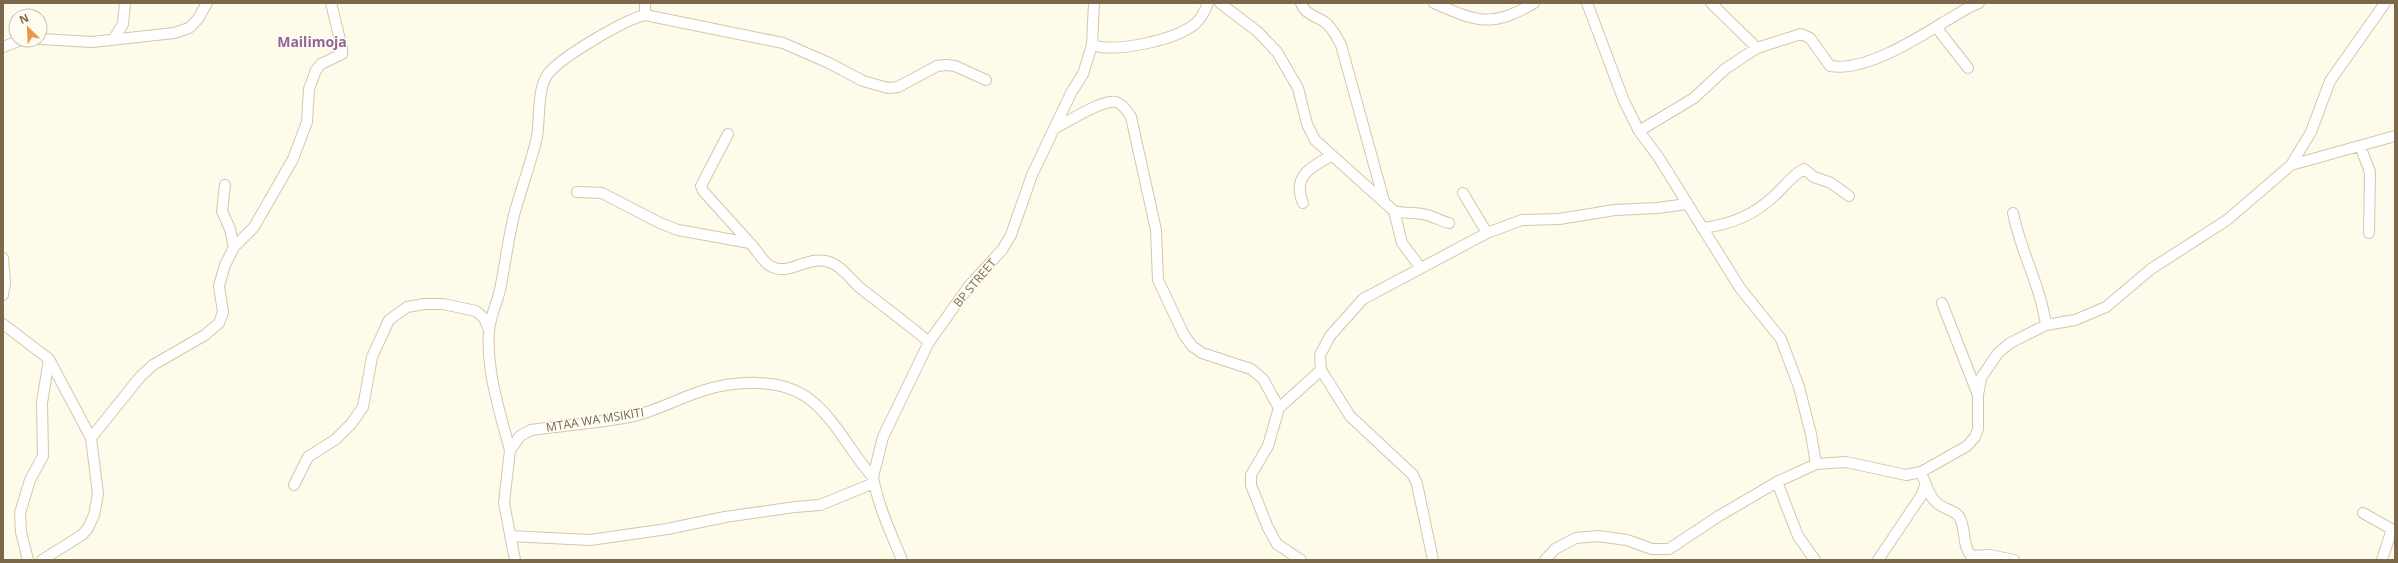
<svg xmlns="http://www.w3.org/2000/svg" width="2398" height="563" font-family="'Open Sans',sans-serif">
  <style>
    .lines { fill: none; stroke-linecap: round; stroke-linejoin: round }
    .street-casing { stroke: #d2c7ae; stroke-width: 12 }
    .street { stroke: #fff; stroke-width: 10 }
    .labels { text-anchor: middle; stroke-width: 3; stroke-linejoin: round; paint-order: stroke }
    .street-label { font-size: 12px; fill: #7b684b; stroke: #fffdf2 }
    .quarter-label { font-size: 14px; font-weight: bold; fill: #926397; stroke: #fffdf2 }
  </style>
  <rect width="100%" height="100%" fill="#fefbea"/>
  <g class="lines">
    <g class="street-casing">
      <path id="street" d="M1220,3L1258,32L1277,52L1298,88L1307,124L1315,140L1394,211L1402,243L1420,267
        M1301,3C1305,15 1317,16 1326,23C1333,29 1337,37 1341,45L1384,201
        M1434,3C1477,22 1492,28 1534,3
        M1587,3L1624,101L1639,131L1659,158L1740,288L1781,339L1799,387L1811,434L1816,464
        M1711,3L1757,48
        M645,15V3
        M1936,27L1968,68
        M40,39L92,42L174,33L189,28L198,19L207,3
        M113,40L123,24L125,3
        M1092,45C1117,53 1175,40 1195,24C1202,18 1205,11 1208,3
        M3,47L21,40
        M1055,128C1068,122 1102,99 1116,102C1123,104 1128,112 1131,117L1156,230L1158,280L1184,335L1192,346L1202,353L1251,369L1263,379L1279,408L1268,446L1251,475V485L1268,528L1277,544L1301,560
        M1639,131L1694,98L1725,69L1757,48L1801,34L1810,38L1830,66C1864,72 1915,40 1944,22C1955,16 1967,7 1979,3
        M728,134L701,186L703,191L750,243
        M2360,146L2370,172L2369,233
        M2291,165L2395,136
        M225,185L222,211L230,229L234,247
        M577,192L602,193L660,223L678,230L750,243C758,251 762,262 772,267C790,276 810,253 832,263C844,268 853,283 864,291C886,308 908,324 929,342
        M1463,193L1487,233
        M1303,203C1292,177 1310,167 1331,156
        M1394,211C1405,214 1417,212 1427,215C1434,217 1441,221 1449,223
        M2013,213C2021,253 2040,284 2046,325
        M1702,228C1729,225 1754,215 1774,196C1784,187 1791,176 1804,169L1814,177L1831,183L1849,196
        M3,258L5,283L3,295
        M1942,303L1978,395
        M3,324L49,359L91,438L98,494L94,515L88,528L82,535L42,560
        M1321,370L1350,416L1413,475L1417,484L1433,560
        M1279,408L1321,370L1320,355L1330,336L1363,299L1487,233L1522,220L1559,219L1615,210L1657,208L1687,204
        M91,438L140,377L153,365L205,335L219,323L223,312L219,286L225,265L234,247L254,227L293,159L307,122L309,89L316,70L321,64L342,54V48L331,3
        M510,450C500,413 486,370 489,331C490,317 497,303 500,290C505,265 508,240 514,215C521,189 531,163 537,137C540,120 537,88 548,74C561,57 624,20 645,15L783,43L829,63L863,81L888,88L898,87L937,66L946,65L955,66L986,80
        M1921,472C1925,482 1929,497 1937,503C1943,509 1957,511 1960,518C1966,531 1962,544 1971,556L1990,555L2014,560
        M1777,482L1798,536L1815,560
        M294,485L308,457L336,439L351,424L363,407L372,357L389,320L407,307L424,304H443L476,311L484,318L489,330
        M2363,513L2395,531
        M510,536L590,540L667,529L725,517L795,507L820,505L874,483
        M28,560L21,532L20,513L30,480L43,456L42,403L49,359
        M515,560L504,503L510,450L520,436L531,430C565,425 600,423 634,416C659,410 681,397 705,390C735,381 778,378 805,396C834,415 849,451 873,477
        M902,560C891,533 878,506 873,477L883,437L929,342L969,286L1002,250L1011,235L1032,175L1071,93L1083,74L1092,45L1094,3
        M1545,560L1555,549L1576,538L1598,536L1627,540L1652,549H1669L1719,516L1777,482L1816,464L1846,462L1906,475L1921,472L1967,446L1975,437L1978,429V395L1981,378L1998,353L2010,343L2046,325L2075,320L2106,307L2151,269L2227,220L2291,165L2311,132L2330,81L2385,3
        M1878,560L1921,496L1926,484
        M2382,560L2392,529"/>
    </g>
    <use href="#street" class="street"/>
  </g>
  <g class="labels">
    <g class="street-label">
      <text transform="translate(975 283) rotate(-50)" y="4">BP STREET</text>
      <text transform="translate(595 420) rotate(-9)" y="4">MTAA WA MSIKITI</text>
    </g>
    <g class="quarter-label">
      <text x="312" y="47">Mailimoja</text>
    </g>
  </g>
  <rect width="2398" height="563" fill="none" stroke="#7b684b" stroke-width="8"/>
  <g transform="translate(28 28) rotate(336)"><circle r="19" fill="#fffdf2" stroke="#cac1af"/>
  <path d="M0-3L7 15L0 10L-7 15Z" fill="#ed974a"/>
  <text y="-6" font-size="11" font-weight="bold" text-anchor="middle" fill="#7b684b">N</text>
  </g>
</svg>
